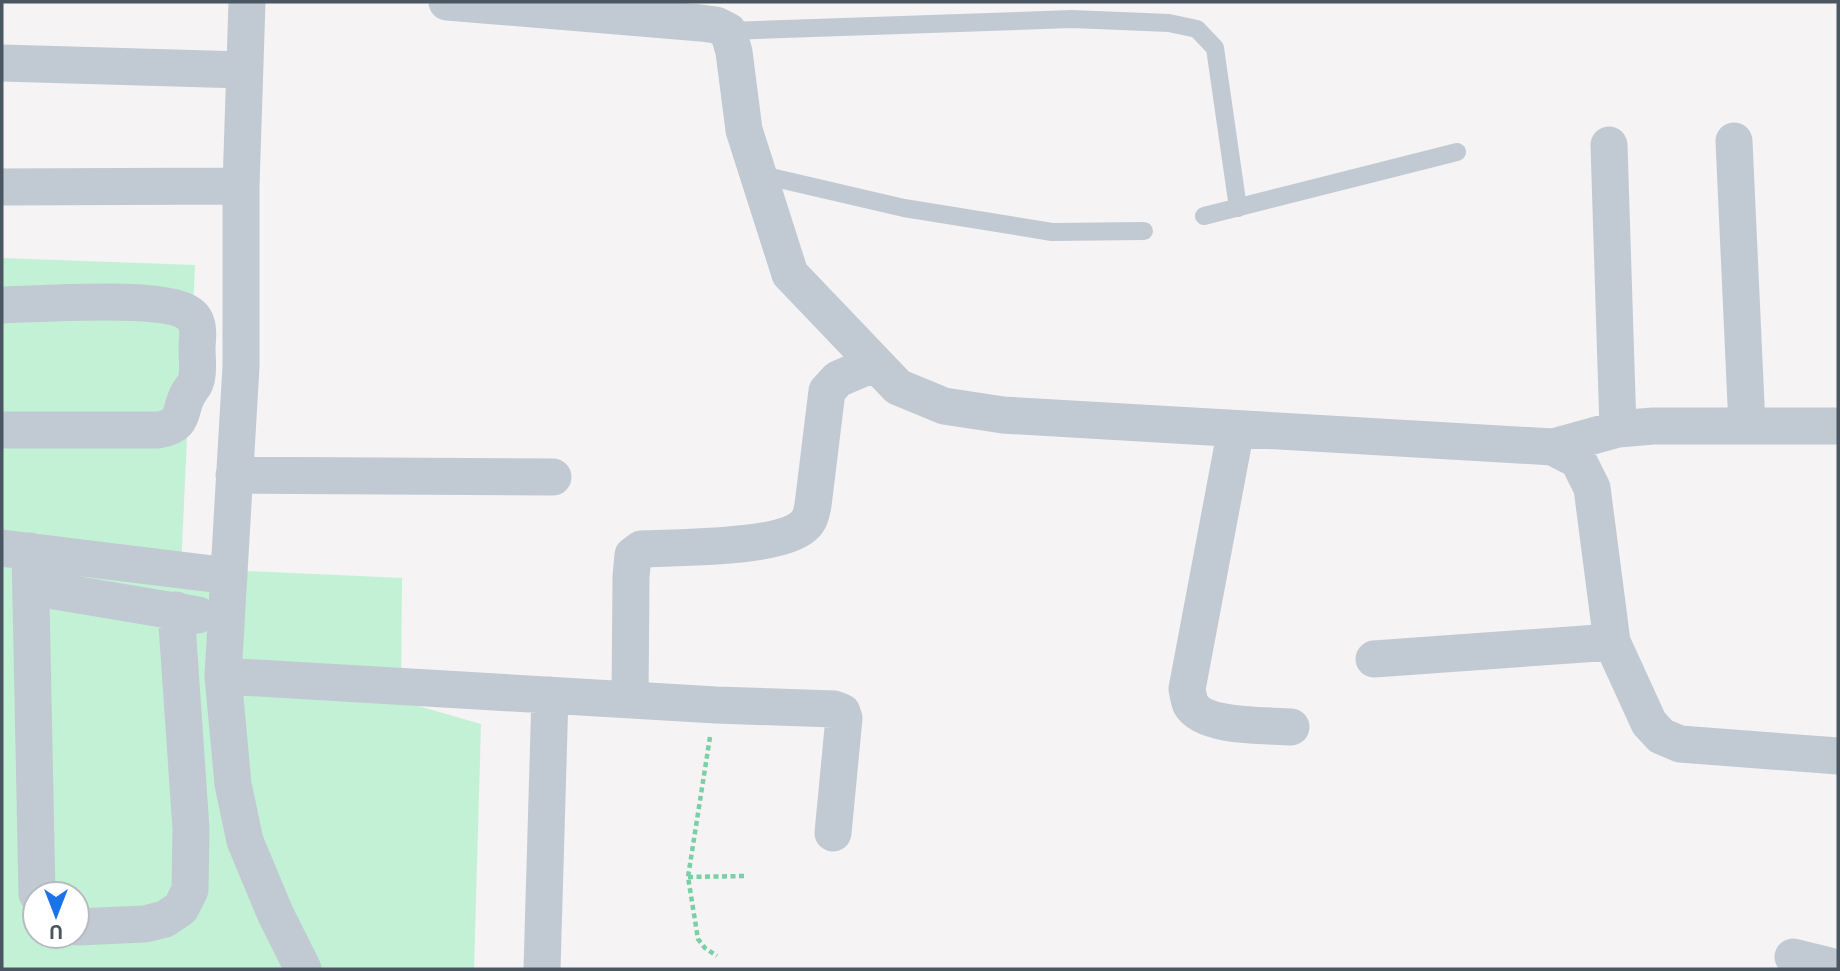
<svg xmlns="http://www.w3.org/2000/svg" width="1840" height="971" font-family="'Noto Sans',sans-serif">
  <style>
    .green { fill: #c3f1d5; fill-rule: evenodd }
    .lines { fill: none; stroke-linecap: round; stroke-linejoin: round }
    .path { stroke: #7ad0a6; stroke-width: 4.5; stroke-dasharray: 5 3.5; stroke-linecap: butt }
    .service { stroke: #c1cad2; stroke-width: 18 }
    .minor { stroke: #c1cad2; stroke-width: 37 }
  </style>
  <rect width="100%" height="100%" fill="#f5f3f3"/>
  <path class="green" d="M2,258L195,265L181,568L402,578L401,701L481,724L474,969H2ZM35,894H77V936H35Z"/>
  <g class="lines">
    <path class="path" d="M710,737L688,877L698,939L705,948L717,956
      M688,877L745,876"/>
    <path class="service" d="M728,31L1072,19L1169,23L1197,29L1215,48L1238,208
      M758,174L904,208L1052,232L1144,231
      M1204,216L1457,152"/>
    <path class="minor" d="M247,2L241,186V366L223,676L233,784L245,841L275,913L303,969
      M447,2L701,23L716,25L728,31L734,52L744,130L790,274L898,387L944,406L1003,415L1553,447L1578,460L1592,488L1612,642L1649,723L1661,736L1680,744L1838,756
      M2,63L244,70
      M1734,141L1747,426
      M1609,145L1618,429
      M2,187L241,186
      M2,305C38,304 163,295 188,313C200,320 198,335 197,347C197,360 200,379 192,388C176,407 190,425 158,430H2
      M1236,429L1187,689C1188,694 1189,701 1191,705C1205,728 1267,725 1291,727
      M1553,447L1618,429L1653,426H1838
      M234,475L553,477
      M2,548L229,576
      M30,551L37,894
      M31,587L198,615
      M1374,659L1612,642
      M223,676L716,705L834,709L842,712L844,718L833,833
      M630,699L631,577L633,555L641,549C675,547 789,550 808,521C811,517 812,510 813,505L827,391L838,379L873,364
      M77,927L145,924L165,919L181,908L190,890L191,829L176,610
      M1793,957L1838,968
      M542,969L550,695"/>
  </g>
  <rect width="1840" height="971" fill="none" stroke="#4a5661" stroke-width="7"/>
  <g transform="translate(56 915) rotate(180)"><circle r="33" fill="#ffffff" stroke="#b7bbc0" stroke-width="2"/>
  <path d="M0-5L12 26L0 18L-12 26Z" fill="#1a73e8"/>
  <text y="-10" font-size="19" font-weight="bold" text-anchor="middle" fill="#4a5661">U</text>
  </g>
</svg>
